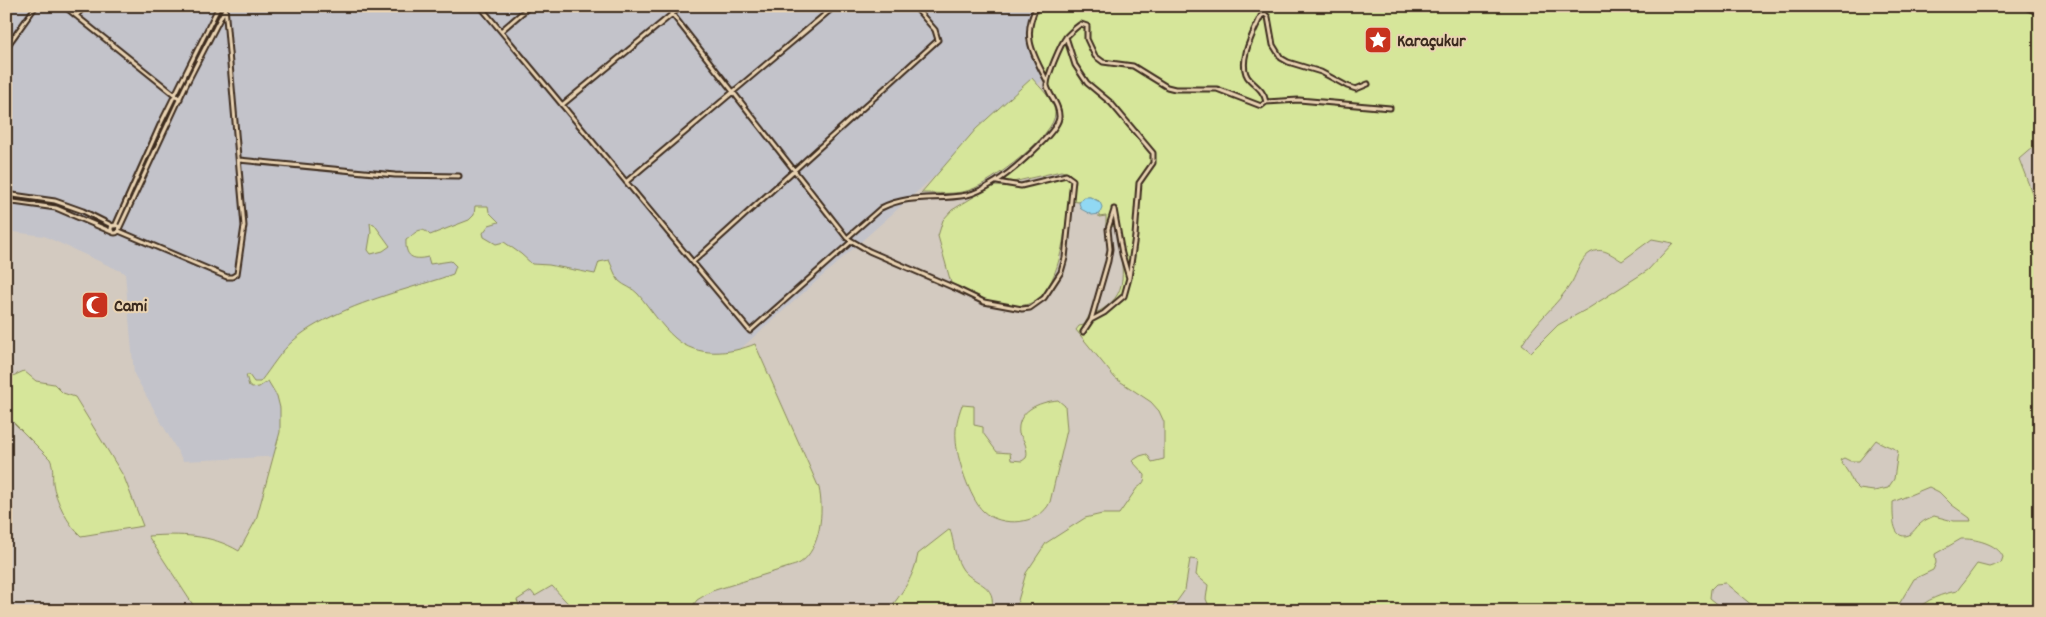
<svg xmlns="http://www.w3.org/2000/svg" width="2046" height="617" font-family="Dekko,sans-serif">
  <style>
    .built { fill: #c3c3ca }
    .green { fill: #d6e69a; stroke: #88885c; fill-rule: evenodd }
    .water { fill: #91d8f3; stroke: #6f929e }
    .lines { fill: none; stroke-linecap: round; stroke-linejoin: round }
    .minor-casing { stroke: #3b2a1e; stroke-width: 7 }
    .minor { stroke: #e9d3b2; stroke-width: 3 }
    .labels { text-anchor: middle; stroke-width: 4; stroke-linejoin: round; paint-order: stroke }
    .poi-label { font-size: 18px; font-weight: bold; fill: #3b2a1e; stroke: #e9d3b2; text-anchor: start }
  </style>
  <rect width="100%" height="100%" fill="#d3cac0"/>
  <filter id="ink" filterUnits="userSpaceOnUse"><feTurbulence type="fractalNoise" baseFrequency=".02" numOctaves="2"/><feDisplacementMap in="SourceGraphic" scale="10" xChannelSelector="R" yChannelSelector="G"/><feConvolveMatrix kernelMatrix="1 2 1 2 8 2 1 2 1" color-interpolation-filters="sRGB"/></filter>
  <g filter="url(#ink)">
    <path class="built" d="M6,6H1126L639,439L183,461L134,374L125,273L44,236L6,231Z"/>
    <path class="green" d="M1038,6H2040V141L2019,159L2032,193L2040,232V611H1917C1923,600 1945,593 1957,591L1977,564L1989,567L2001,563L2003,557C1998,544 1974,538 1961,539L1935,554L1936,563L1933,570L1914,579L1895,611H1759L1725,583L1716,584L1711,589L1710,598L1726,611H1211L1206,599L1208,585L1196,575L1198,560L1190,559L1185,590L1170,611H1015L1026,573L1046,543L1085,518L1102,514H1119L1137,488C1142,485 1145,482 1145,475L1132,461L1140,456L1147,454L1152,462L1164,459V422L1159,411L1151,402L1115,378L1076,330L1079,326L1084,325L1090,314C1097,313 1102,310 1107,306C1133,287 1119,253 1115,226L1106,227V216L1099,217V201L1090,197L1082,198L1079,202L1071,201L1074,179L1069,173L1061,171L1013,182L1005,180L1006,177L1052,135C1059,127 1063,120 1061,109C1045,72 1020,47 1038,6ZM1652,239L1673,243L1648,270L1589,308L1558,325L1531,352L1522,345C1535,321 1558,305 1572,282C1577,273 1581,258 1590,253C1602,246 1612,255 1622,261ZM1876,440C1883,445 1895,448 1898,451L1894,479L1888,488L1874,491L1859,489L1853,483L1849,474L1840,460L1844,458L1850,461H1859ZM1929,487L1939,492L1952,505L1970,518L1971,521H1953L1934,516C1930,518 1924,520 1920,524C1916,527 1914,532 1909,535C1891,542 1893,511 1893,502Z
      M1032,78C1040,88 1054,99 1055,113C1056,135 991,183 970,190C955,195 937,193 921,193L976,129Z
      M1064,176L1070,181C1067,212 1064,299 1024,305C998,309 972,293 951,283L938,236L943,220L952,210L992,186L1016,187Z
      M475,206H488L489,212L499,222L489,225L483,233L484,237L496,244L504,242L521,254L532,264L549,265L595,274L599,262L609,260C612,266 615,276 619,281C624,286 633,288 638,294C650,308 661,326 675,338C697,358 730,354 755,344L819,488C824,510 821,549 800,563C797,565 792,566 789,567L712,591L697,600L689,611H575L552,586L535,596L531,591L517,600L521,611H197L148,536C180,534 211,534 239,551L256,520L280,432V408L277,396L268,381L259,387L252,388L249,386L246,375H249L254,382H260C272,367 280,352 294,340C320,317 372,299 406,289C421,284 438,280 453,274L456,266L451,261L430,264L428,257C412,261 405,256 406,240C415,234 420,224 430,235L469,220L474,215Z
      M370,223L374,224L390,246L383,251L371,254L368,250L371,232Z
      M24,371L36,381L54,384L63,393L75,397L124,477L143,526L81,536C68,525 55,499 53,483C52,474 54,467 50,459L6,415V379Z
      M1058,400L1065,406L1067,430L1050,502C1040,525 1001,528 983,511C970,499 956,456 956,439C955,427 958,416 962,405L974,406V425L983,427V433L997,452L1010,453L1011,460L1022,461L1026,458C1029,452 1024,438 1019,434C1016,411 1038,402 1058,400Z
      M950,529C954,542 954,555 961,567C971,585 999,582 991,611H888C902,593 914,577 918,554Z"/>
    <path class="water" d="M1083,197H1090L1100,202L1102,207L1100,214L1092,215L1081,209L1079,203Z"/>
    <g class="lines">
      <g class="minor-casing">
        <path id="minor" d="M64,6L180,99
          M480,6L750,331L852,241
          M666,6L847,238L869,251L957,289L984,302L1022,309L1030,308L1044,298L1061,272L1065,258L1073,180L1066,175L1021,186L997,182
          M1037,6C1021,36 1033,54 1047,81
          M2023,6L2040,13
          M76,16L85,6
          M501,31L530,6
          M1066,37L1075,65L1087,83L1111,103L1153,153V163L1139,183L1135,236L1129,278
          M6,48L36,6
          M1266,102L1299,100L1390,108
          M562,105L682,6
          M239,160L395,175L459,176
          M626,182L835,6
          M6,194L55,201L83,211L113,226
          M6,201L56,208L112,232
          M111 229a4 4 0 1 1 8 0a4 4 0 1 1-8 0Z
          M115,226L160,125L219,6
          M119,229L185,87L225,9
          M119,231L227,277H232L237,274L244,226L225,6
          M847,238L881,208C911,193 937,201 967,195C977,193 987,187 995,182C1009,174 1057,133 1059,118C1060,105 1050,97 1047,86C1046,78 1061,43 1067,36C1071,32 1076,27 1081,24L1087,26V39L1095,56L1103,62L1133,66L1167,87L1175,89H1217L1261,106L1266,102C1264,91 1257,87 1250,80C1235,65 1254,31 1261,16L1265,14L1268,17L1273,45L1281,58L1288,62L1321,72L1347,86L1356,89L1368,84
          M693,262L938,40L935,30L914,6
          M1091,320L1104,313L1124,296L1129,278L1122,254L1114,209
          M1083,332L1091,320L1108,261L1110,249L1108,229L1114,210"/>
      </g>
      <use href="#minor" class="minor"/>
    </g>
  </g>
  <defs>
    <g id="sight-square" transform="scale(1.4375)"><rect x="-9" y="-9" width="18" height="18" rx="4" fill="#c8321e" stroke="#e9d3b2"/><path d="M0-6L1.8-2.2L6-1.7L2.9 1.2L3.7 5.4L0 3.3L-3.7 5.4L-2.9 1.2L-6-1.7L-1.8-2.2Z" fill="#fff"/></g>
    <g id="mosque-square" transform="scale(1.4375)"><rect x="-9" y="-9" width="18" height="18" rx="4" fill="#c8321e" stroke="#e9d3b2"/><path d="M3.5-4.9A6 6 0 1 0 3.5 4.9A5 5 0 1 1 3.5-4.9Z" fill="#fff"/></g>
  </defs>
  <g fill-rule="evenodd">
    <use href="#sight-square" x="1378" y="40"/>
    <use href="#mosque-square" x="95" y="305"/>
  </g>
  <g class="labels">
    <g class="poi-label">
      <text x="1397" y="46">Karaçukur</text>
      <text x="114" y="311">Cami</text>
    </g>
  </g>
  <rect width="2046" height="617" fill="none" stroke="#e9d3b2" stroke-width="25"/>
  <rect x="12" y="12" width="2021" height="592" fill="none" stroke="#3b2a1e" stroke-width="2" filter="url(#ink)"/>
</svg>
